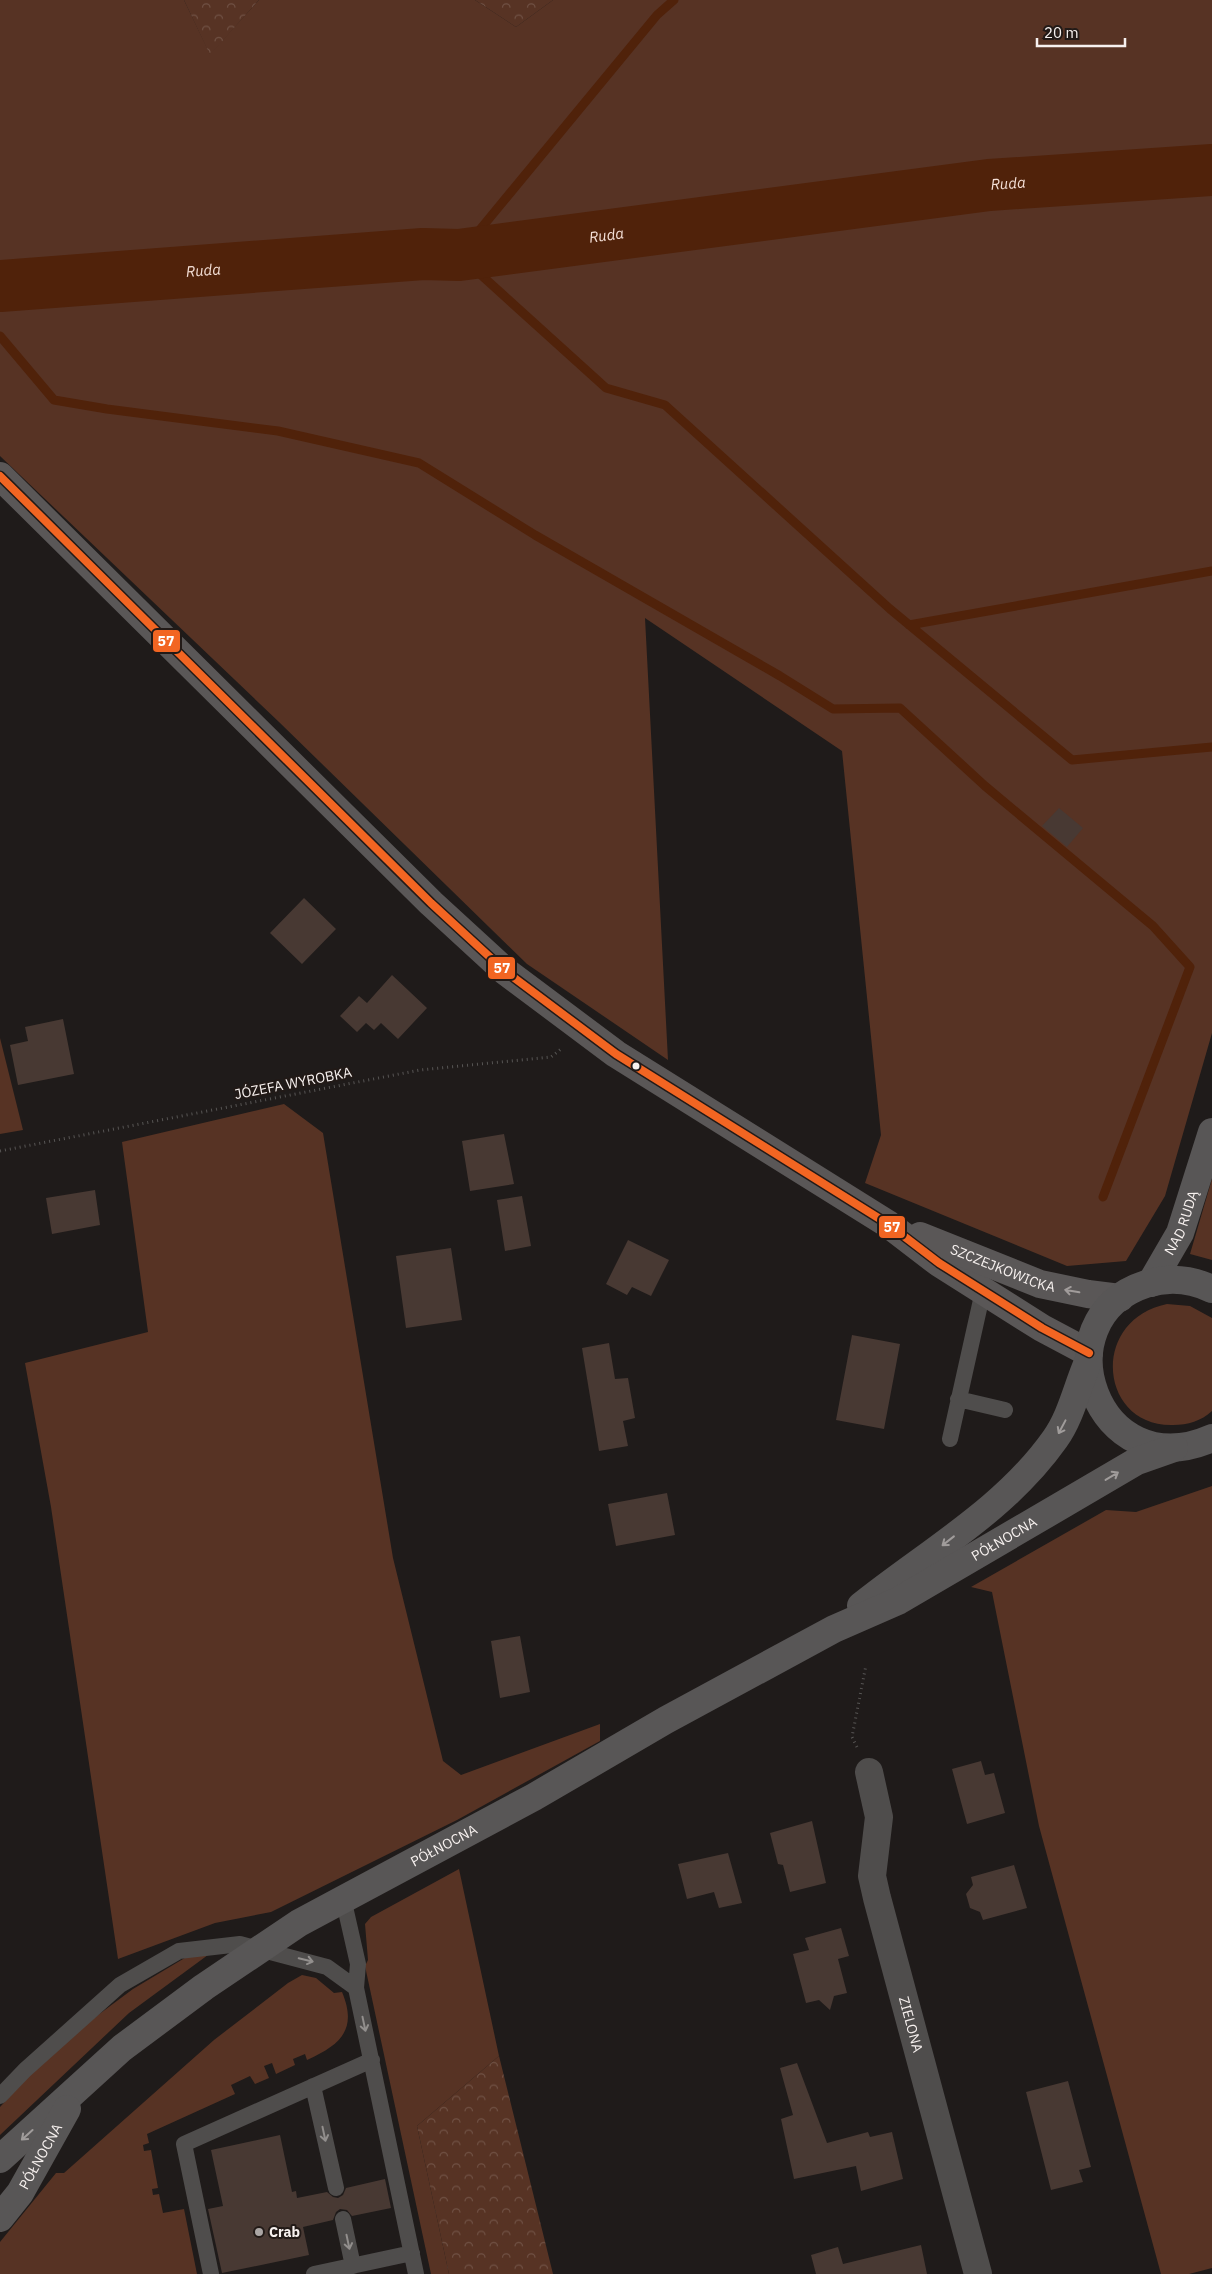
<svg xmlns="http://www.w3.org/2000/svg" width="1212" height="2274" font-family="'IBM Plex Sans',sans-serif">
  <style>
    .green { fill: #573324 }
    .forest { fill: url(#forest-crowns) }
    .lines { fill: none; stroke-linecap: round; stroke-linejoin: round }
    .stream { stroke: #50220a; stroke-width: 9 }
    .river { stroke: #50220a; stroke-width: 52 }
    .building { fill: #483933 }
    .path { stroke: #575554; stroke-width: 3; stroke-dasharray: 1 4; stroke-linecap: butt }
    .service { stroke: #4f4d4c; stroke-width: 16 }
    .minor { stroke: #4f4d4c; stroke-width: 28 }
    .secondary { stroke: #5a5757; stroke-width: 28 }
    .primary { stroke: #585656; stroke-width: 28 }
    .bus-1-casing { stroke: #221a17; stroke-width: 11 }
    .bus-1 { stroke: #f26522; stroke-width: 8 }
    .oneway { stroke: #a19c9b }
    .oneway2 { stroke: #a09c9b }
    .oneway3 { stroke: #928f8d }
    .bus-dot { fill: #f7f1ef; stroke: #221a17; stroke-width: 2 }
    .poi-dot { fill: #aba6a4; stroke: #221a17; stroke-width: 2 }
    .labels { text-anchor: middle; stroke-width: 4; stroke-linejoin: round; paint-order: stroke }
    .street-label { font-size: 14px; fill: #f7f1ef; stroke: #221a17 }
    .poi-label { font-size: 14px; font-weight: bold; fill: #f7f1ef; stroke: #221a17; text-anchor: start }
    .water-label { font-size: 15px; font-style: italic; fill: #f4dfd6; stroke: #221a17 }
    .line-badge { stroke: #221a17; stroke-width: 2 }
    .badge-label { font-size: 14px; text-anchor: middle; font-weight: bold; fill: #fff }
  </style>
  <defs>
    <pattern id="forest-crowns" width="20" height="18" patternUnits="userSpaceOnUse" patternTransform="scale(1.25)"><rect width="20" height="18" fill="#573324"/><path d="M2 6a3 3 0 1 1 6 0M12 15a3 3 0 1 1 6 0" fill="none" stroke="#705144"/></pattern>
  </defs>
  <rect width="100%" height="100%" fill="#1f1b1a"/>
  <path class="green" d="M0,0H184L210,54L259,0H475L516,27L553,0H1212V1033L1165,1196L1126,1261L1067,1266L865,1183L881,1135L842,751L645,618L668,1060L527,964L279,722L0,456Z
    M0,1038L23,1130L0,1134Z
    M284,1104L323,1133L393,1558L443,1761L461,1775L600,1724V1741L457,1820L271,1912L215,1923L118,1959L51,1507L25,1363L148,1332L122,1142Z
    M1212,1179V1260L1190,1254Z
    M1167,1304L1190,1306L1212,1318V1411C1201,1421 1188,1425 1173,1425C1099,1427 1089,1320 1167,1304Z
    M1212,1486V2268L1189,2274H1161L1039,1826L992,1592L971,1587L1106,1510L1136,1512Z
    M459,1869L499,2056L417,2126L449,2274H431L365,1966L368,1960L365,1924L371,1917Z
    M212,1952L129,2013L0,2135V2107L27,2078L94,2018L133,1989L188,1956Z
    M302,1975L316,1978L334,1993L342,1992C358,2030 340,2045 307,2060L305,2054L293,2059L295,2065L276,2074L272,2063L264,2066L269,2078L255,2084L250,2076L231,2085L235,2094L147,2134L149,2143L143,2145L144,2151L151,2150L158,2188L152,2189L153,2195L159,2194L163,2213L184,2209L197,2274H0V2242L56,2173H64L214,2040L288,1983Z"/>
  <path class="forest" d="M184,0H259L210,55Z
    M475,0H553L516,27Z
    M499,2056L553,2274H449L417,2126Z"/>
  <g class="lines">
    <path class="stream" d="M674,0L657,15L459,255L606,388L665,405L890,609L1072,760L1212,747
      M0,336L54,400L107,409L278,431L419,463L535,535L780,676L833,709L900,708L985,786L1153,926L1190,967L1103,1197
      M909,625L1212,571"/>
    <path class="river" id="s1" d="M0,286L423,254L459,255L989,185L1212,170"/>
  </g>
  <path class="building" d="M1059,808L1083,828L1067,847L1042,826Z
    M304,898L336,929L302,964L270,933Z
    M392,975L427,1008L398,1039L381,1023L374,1030L366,1023L357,1032L340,1016L359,996L367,1003Z
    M63,1019L74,1074L18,1085L10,1045L28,1041L25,1027Z
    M504,1134L514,1184L470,1191L462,1141Z
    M95,1190L100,1225L52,1234L46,1198Z
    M522,1196L531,1246L505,1251L497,1200Z
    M628,1240L669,1260L651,1296L632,1287L627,1295L606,1284Z
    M451,1248L462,1320L406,1328L396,1256Z
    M852,1335L900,1344L884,1429L836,1420Z
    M609,1343L615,1379L628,1378L635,1418L623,1421L628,1446L599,1451L582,1348Z
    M667,1493L675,1535L616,1546L608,1504Z
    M520,1636L530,1692L500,1698L491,1641Z
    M981,1761L985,1775L994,1773L1005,1813L967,1824L952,1769Z
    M812,1821L826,1883L790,1892L783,1865L778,1864L770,1833Z
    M728,1853L742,1903L719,1908L714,1892L687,1899L678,1864Z
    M1014,1865L1027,1908L983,1920L980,1912L970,1908L966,1894L973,1885L971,1877Z
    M841,1928L849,1956L838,1959L847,1993L834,1996L830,2010L819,2000L806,2003L793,1954L809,1950L805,1938Z
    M797,2063L827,2143L868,2132L870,2137L892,2132L903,2179L861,2191L856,2166L794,2179L781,2119L793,2115L780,2068Z
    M1068,2081L1091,2167L1079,2170L1083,2182L1051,2190L1026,2092Z
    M280,2135L292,2192L296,2191L297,2198L327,2192L333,2197L338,2198L343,2195L346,2188L385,2179L391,2208L352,2216L347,2210L340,2209L336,2212L333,2220L303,2227L309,2255L222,2273L208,2209L223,2206L211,2150Z
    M921,2245L927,2274H816L811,2255L838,2247L843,2264Z"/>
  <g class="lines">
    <path class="path" d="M0,1151L420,1070L551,1057L561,1049
      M857,1747L852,1737L866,1665"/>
    <path class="service" d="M958,1399L1005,1410
      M950,1439L983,1291
      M343,1898L358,1964L356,1988L416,2274
      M313,2086L336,2188
      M0,2096L25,2070L120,1985L179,1951L240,1944L327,1967L356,1988
      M343,2219L353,2266
      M211,2274L184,2144L372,2060
      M314,2274L412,2253"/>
    <path class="minor" id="s2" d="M869,1772L879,1817L872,1876L877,1898L978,2274"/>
    <g class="secondary">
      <path d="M0,476L431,903L505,971L616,1054L888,1224L939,1263L1042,1328L1089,1353"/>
      <path id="s3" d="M920,1236L1040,1284L1088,1294L1120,1298"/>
    </g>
    <g class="primary">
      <path id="s4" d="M1151,1283L1180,1233L1212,1132"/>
      <path d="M1212,1289C1191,1279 1168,1277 1146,1284C1038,1319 1096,1489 1212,1438"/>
      <path d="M861,1606C927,1553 1005,1510 1055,1439C1071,1417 1077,1387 1088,1362"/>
      <path id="s5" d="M0,2159L122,2048L204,1987L299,1923L534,1797L666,1720L834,1629L898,1601L1137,1461L1174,1448"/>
      <path id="s6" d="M0,2218L20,2193L67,2109"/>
    </g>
    <g class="bus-1-casing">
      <path id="bus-1" d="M0,476L431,903L505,971L616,1054L888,1224L939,1263L1042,1328L1089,1353"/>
    </g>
    <use href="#bus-1" class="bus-1"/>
  </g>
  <defs><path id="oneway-shaft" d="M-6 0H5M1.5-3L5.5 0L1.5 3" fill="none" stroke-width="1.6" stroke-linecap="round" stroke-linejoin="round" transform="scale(1.25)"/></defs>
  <use class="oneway" href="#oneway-shaft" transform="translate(1072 1291) rotate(-170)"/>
  <g class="oneway2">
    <use href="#oneway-shaft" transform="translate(1062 1427) rotate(118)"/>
    <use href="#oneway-shaft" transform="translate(1112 1476) rotate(-31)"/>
    <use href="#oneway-shaft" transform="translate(948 1541) rotate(142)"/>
    <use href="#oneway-shaft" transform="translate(27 2135) rotate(138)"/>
  </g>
  <g class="oneway3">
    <use href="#oneway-shaft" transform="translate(306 1960) rotate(13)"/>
    <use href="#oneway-shaft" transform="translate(364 2024) rotate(78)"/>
    <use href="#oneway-shaft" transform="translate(324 2134) rotate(78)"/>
    <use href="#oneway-shaft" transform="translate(348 2242) rotate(78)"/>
  </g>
  <circle class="bus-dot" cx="636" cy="1066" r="4.5"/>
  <circle class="poi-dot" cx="259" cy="2232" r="5"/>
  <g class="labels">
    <g class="street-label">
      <text transform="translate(293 1083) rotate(-11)" y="5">JÓZEFA WYROBKA</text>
      <text dy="5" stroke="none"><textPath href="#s4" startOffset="68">NAD RUDĄ</textPath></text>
      <text dy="5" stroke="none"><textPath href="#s3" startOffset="89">SZCZEJKOWICKA</textPath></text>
      <text dy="5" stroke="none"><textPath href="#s5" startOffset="1185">PÓŁNOCNA</textPath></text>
      <text dy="5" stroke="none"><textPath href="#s5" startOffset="546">PÓŁNOCNA</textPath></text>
      <text dy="5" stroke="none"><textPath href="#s2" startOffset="259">ZIELONA</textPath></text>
      <text dy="5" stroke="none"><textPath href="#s6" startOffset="74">PÓŁNOCNA</textPath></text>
    </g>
    <g class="poi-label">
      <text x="269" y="2237">Crab</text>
    </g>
    <g class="water-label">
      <text dy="5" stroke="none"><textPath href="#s1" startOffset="1014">Ruda</textPath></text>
      <text dy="5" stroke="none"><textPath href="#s1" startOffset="609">Ruda</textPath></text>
      <text dy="5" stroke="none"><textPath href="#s1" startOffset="204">Ruda</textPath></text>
    </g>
  </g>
  <g class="line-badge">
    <rect x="152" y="629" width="29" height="24" rx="5" fill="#f26522"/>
    <rect x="487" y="956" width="29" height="24" rx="5" fill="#f26522"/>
    <rect x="878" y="1215" width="28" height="24" rx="5" fill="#f26522"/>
  </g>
  <g class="badge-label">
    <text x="166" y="646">57</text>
    <text x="502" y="973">57</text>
    <text x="892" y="1232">57</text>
  </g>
  <path d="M1037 38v8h88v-8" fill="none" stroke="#f7f1ef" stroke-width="2.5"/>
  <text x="1044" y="38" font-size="15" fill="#f7f1ef" stroke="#221a17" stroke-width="4" paint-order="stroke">20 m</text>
</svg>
